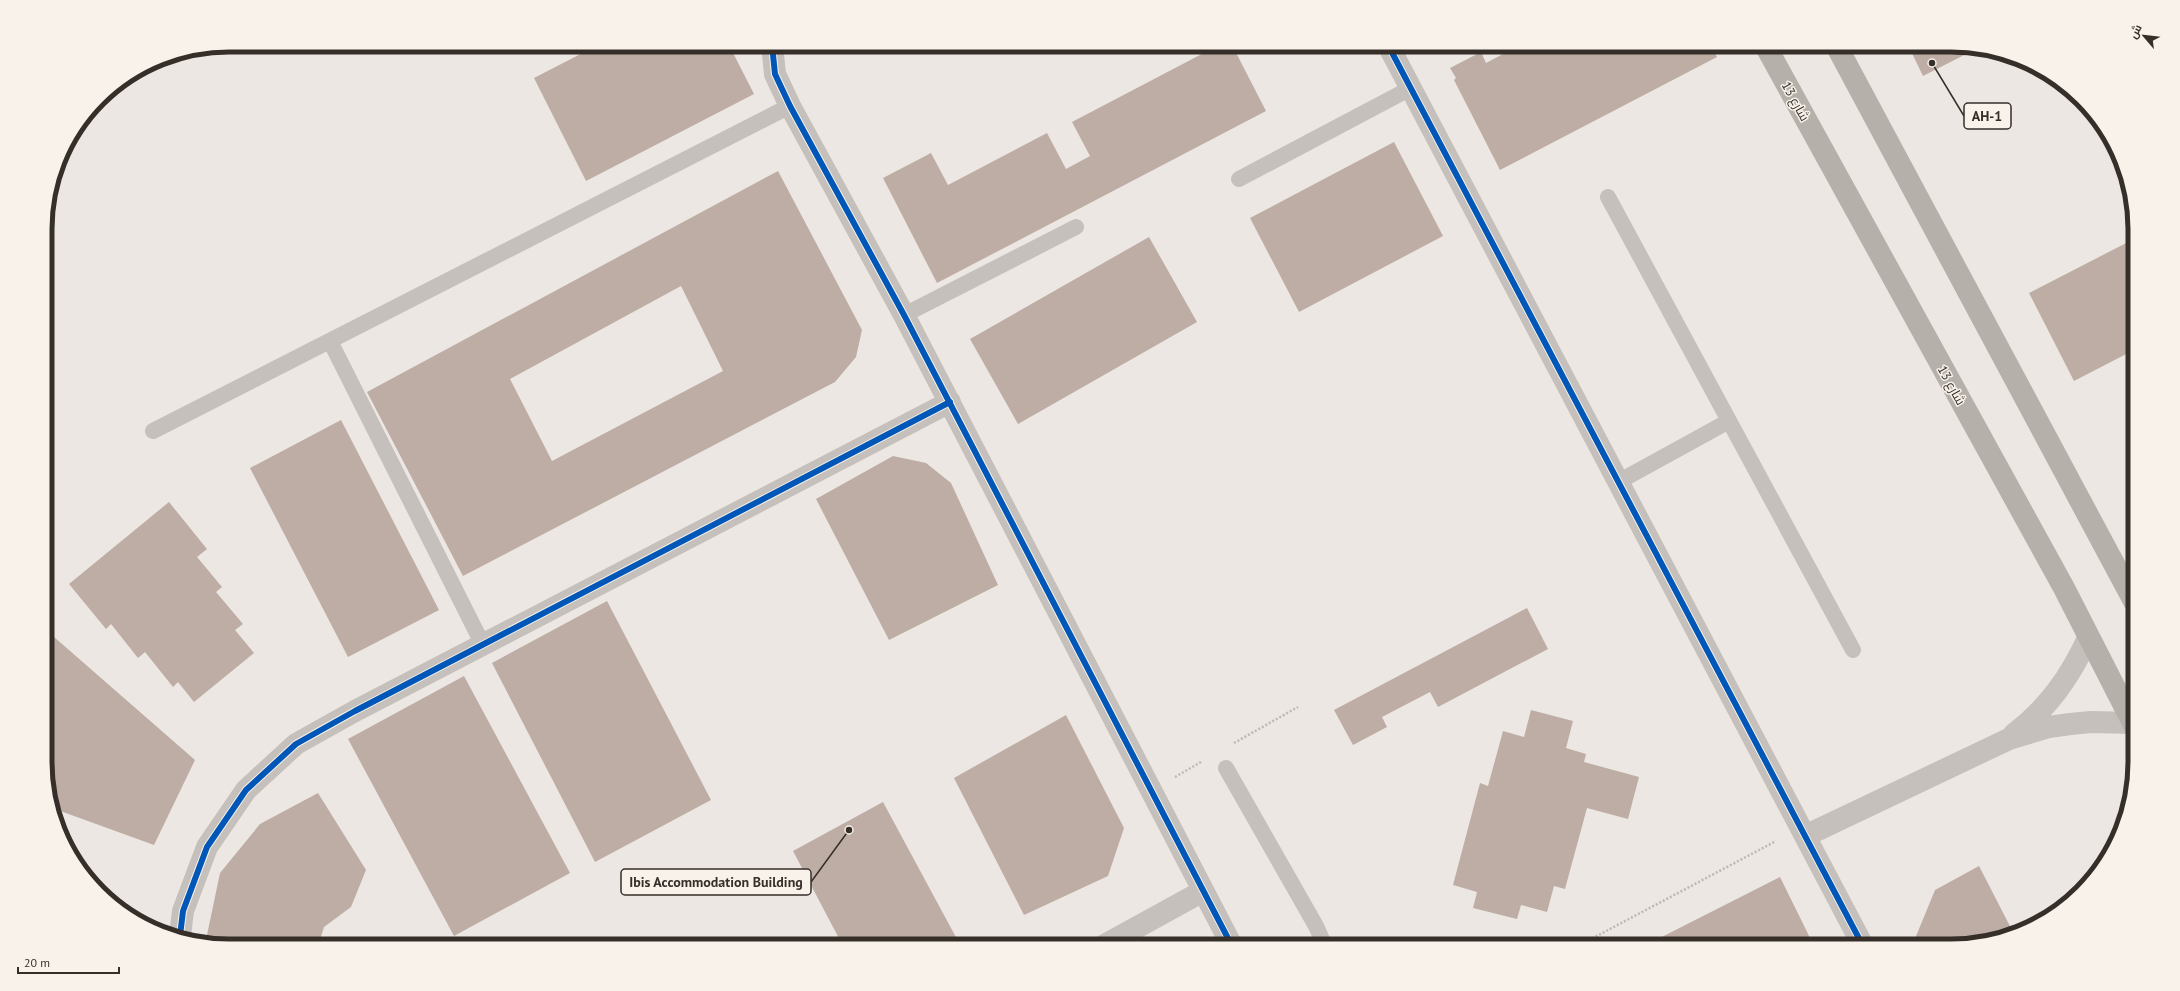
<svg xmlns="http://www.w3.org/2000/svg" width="2180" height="991" font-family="'PT Sans',Cairo,sans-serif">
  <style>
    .building { fill: #beada5; fill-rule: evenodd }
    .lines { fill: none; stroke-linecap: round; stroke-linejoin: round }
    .path { stroke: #beb8b3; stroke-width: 2.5; stroke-dasharray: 2 2; stroke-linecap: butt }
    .lane { stroke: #c5c0bb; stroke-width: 16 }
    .street { stroke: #c5c0bb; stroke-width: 22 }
    .secondary { stroke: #b6b0ab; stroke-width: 22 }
    .cycleway-casing { stroke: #f8f2ea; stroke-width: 8 }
    .cycleway { stroke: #0057b8; stroke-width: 6 }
    .labels { text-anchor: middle; stroke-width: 3; stroke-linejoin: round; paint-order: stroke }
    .street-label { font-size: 13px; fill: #362e29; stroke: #f8f2ea }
    .rim { fill: none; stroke: #362e29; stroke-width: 5 }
    .leader { fill: none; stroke: #362e29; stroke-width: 1.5 }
    .callout-dot { fill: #362e29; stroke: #f8f2ea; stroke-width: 1.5 }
    .callout { fill: #f8f2ea; stroke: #362e29; stroke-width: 1.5 }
    .callout-label { font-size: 14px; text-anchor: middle; font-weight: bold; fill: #362e29 }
  </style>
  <rect width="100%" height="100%" fill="#ece7e2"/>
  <path class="building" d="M598,45H729L754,94L586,181L534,78Z
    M1219,45H1232L1266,111L937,283L883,178L931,153L948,185L1047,133L1066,169L1090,156L1072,122Z
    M1520,45H1711L1717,57L1500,170L1454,80L1456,78L1450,68L1481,52L1486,63Z
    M1908,45H1951L1974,50L1923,76Z
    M1394,142L1443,236L1299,312L1250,218Z
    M778,171L862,330L856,357L835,382L463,576L367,392ZM681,286L723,371L552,461L510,379Z
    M1149,237L1197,322L1018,424L970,339Z
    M2134,239V350L2074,381L2029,293Z
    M341,420L439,610L348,657L250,468Z
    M893,456L926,463L951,483L998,585L889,640L816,499Z
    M169,502L207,549L197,557L222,587L216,592L243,624L235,630L254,653L194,702L178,682L173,687L145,652L138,658L111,624L106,629L69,584Z
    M607,601L711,800L595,862L492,663Z
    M1527,608L1548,649L1438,707L1430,692L1382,717L1387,727L1353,745L1334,710Z
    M46,630L195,760L154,845L52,808L47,786Z
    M464,676L570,873L454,936L348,739Z
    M1531,710L1573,721L1566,748L1586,754L1584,762L1639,777L1628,819L1587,808L1565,889L1554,886L1547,912L1521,905L1517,919L1473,908L1477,892L1453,885L1480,783L1488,786L1503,731L1524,737Z
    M1066,715L1124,828L1108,876L1024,915L954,778Z
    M318,793L366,870L351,907L324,927L318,946H229L209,942L207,935L220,873L260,824Z
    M883,802L958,941L949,946H843L793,851Z
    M1979,866L2014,934L1962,946H1912L1935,890Z
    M1780,877L1814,946H1644Z"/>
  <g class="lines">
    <path class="path" d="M1234,743L1298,707
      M1175,777L1201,762
      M1578,946L1776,841"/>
    <path class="lane" d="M1239,179L1411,88
      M1608,197L1853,650
      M904,315L1076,227
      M330,341L483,645
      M153,431L790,106
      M1618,482L1729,421
      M1226,768L1316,926L1325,946"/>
    <path class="street" d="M772,45L775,74L790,106L904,315L1232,946
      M1388,45L1863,946
      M2014,734C2048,708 2070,677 2088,638
      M1805,836L2009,739L2049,727L2070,724L2091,722L2133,723
      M180,936L183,911L207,847L246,790L296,744L355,711L950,402
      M1103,946L1203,891"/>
    <path class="secondary" d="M1765,45L2064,588L2135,727
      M1836,45L2135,603"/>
    <g class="cycleway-casing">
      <path id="cycleway" d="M772,45L775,74L790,106L904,315L1232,946
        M1388,45L1863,946
        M180,936L183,911L207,847L246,790L296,744L355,711L950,402"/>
    </g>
    <use href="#cycleway" class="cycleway"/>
  </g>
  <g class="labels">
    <g class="street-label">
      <text transform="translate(1796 101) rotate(61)" y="5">شارع 13</text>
      <text transform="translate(1952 385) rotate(61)" y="5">شارع 13</text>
    </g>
  </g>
  <path d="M0 0H2180V991H0ZM229 52H1951A177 177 0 0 1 2128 229V762A177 177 0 0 1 1951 939H229A177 177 0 0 1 52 762V229A177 177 0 0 1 229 52Z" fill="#f8f2ea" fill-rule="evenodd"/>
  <path class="rim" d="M229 52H1951A177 177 0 0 1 2128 229V762A177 177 0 0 1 1951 939H229A177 177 0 0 1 52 762V229A177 177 0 0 1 229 52Z"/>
  <path class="leader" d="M1932 63L1964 116M849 830L811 882"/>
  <g class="callout-dot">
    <circle cx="1932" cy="63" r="4"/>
    <circle cx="849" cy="830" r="4"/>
  </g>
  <g class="callout">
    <rect x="1964" y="103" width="47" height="26" rx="4"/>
    <rect x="621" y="869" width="190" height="26" rx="4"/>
  </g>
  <g class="callout-label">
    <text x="1987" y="121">AH-1</text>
    <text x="716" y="887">Ibis Accommodation Building</text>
  </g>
  <g transform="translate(2144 36) rotate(298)" stroke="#f8f2ea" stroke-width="3" paint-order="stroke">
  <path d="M0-3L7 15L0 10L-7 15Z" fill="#362e29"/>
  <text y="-6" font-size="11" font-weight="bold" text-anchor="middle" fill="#362e29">ش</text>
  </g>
  <path d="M18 967v6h101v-6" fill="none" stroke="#362e29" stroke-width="2"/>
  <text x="24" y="967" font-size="12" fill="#362e29" stroke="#f8f2ea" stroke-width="3" paint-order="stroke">20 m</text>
</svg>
